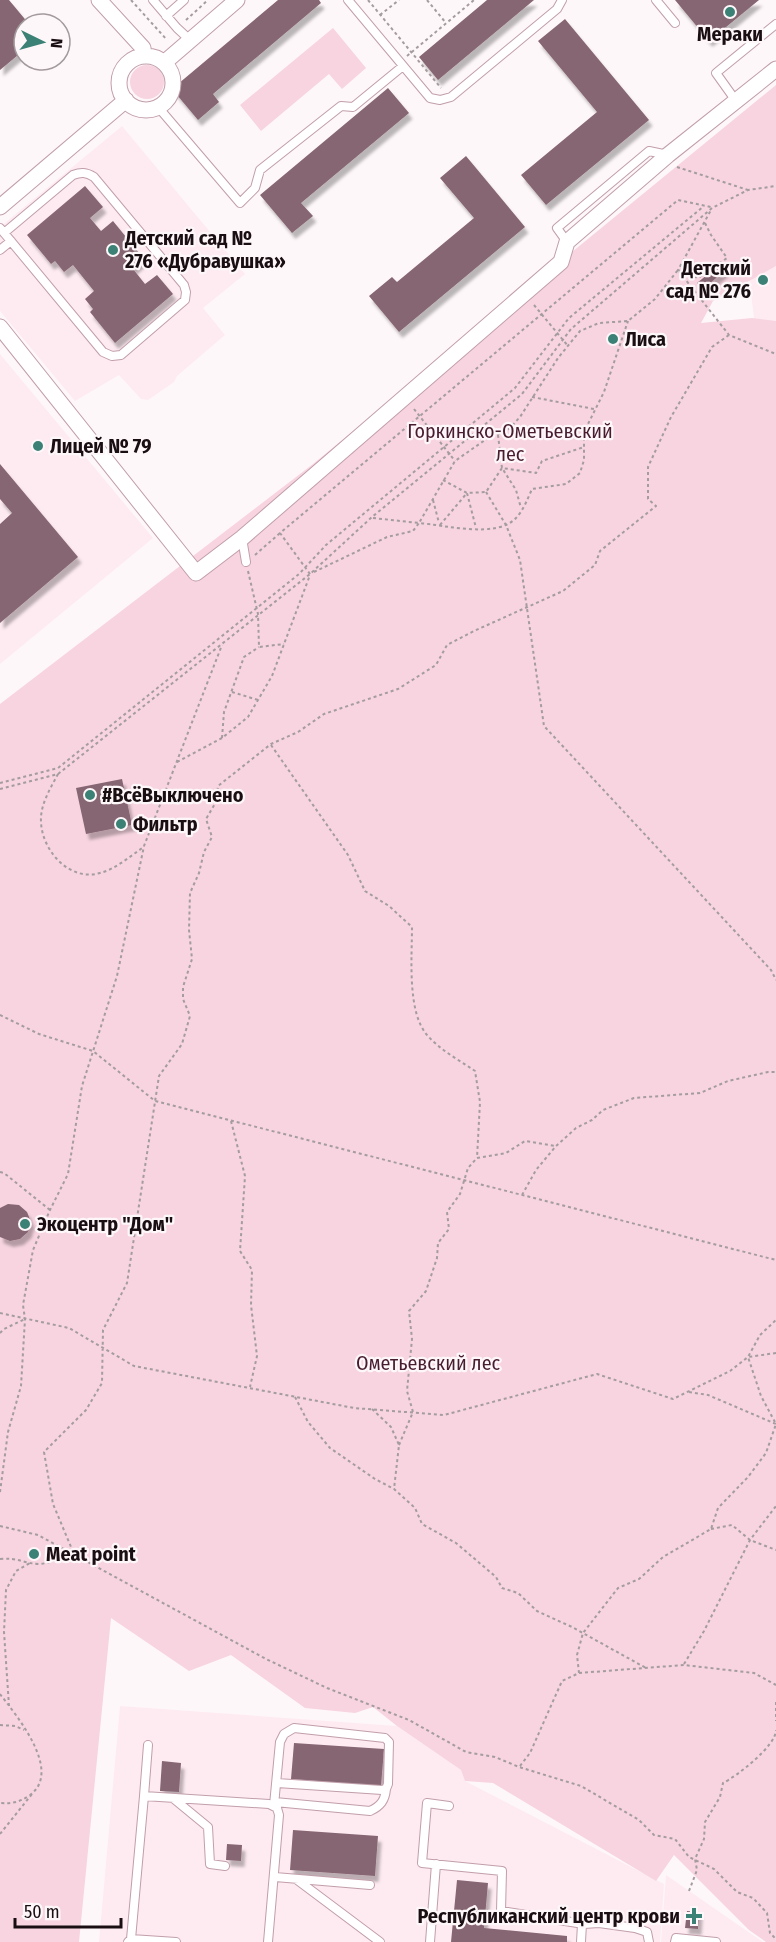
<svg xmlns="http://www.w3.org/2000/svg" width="776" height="1942" font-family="'Fira Sans Condensed',sans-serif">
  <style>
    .built { fill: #feebf2 }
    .green { fill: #f7d4e0 }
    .building { fill: #866672; filter: url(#shadow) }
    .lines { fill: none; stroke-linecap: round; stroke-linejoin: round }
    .lane-casing { stroke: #c19eab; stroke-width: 10 }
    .street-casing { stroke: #c19eab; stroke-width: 17 }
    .path { stroke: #a49c9e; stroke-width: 2; stroke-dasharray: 3 3; stroke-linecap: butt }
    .lane { stroke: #fff; stroke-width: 8 }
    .street { stroke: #fff; stroke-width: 15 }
    .poi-dot { fill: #3c8175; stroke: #fef7f9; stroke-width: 2 }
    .labels { text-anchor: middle; stroke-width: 4.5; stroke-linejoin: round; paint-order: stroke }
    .poi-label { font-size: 20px; font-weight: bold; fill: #190e12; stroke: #fef7f9; text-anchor: start }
    .park-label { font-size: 20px; fill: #481c2f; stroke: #fef7f9 }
  </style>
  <defs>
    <filter id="shadow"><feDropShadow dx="3.5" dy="6" stdDeviation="1.5" flood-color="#0004"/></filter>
  </defs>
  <rect width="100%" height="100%" fill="#fef7f9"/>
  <path class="built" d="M122,126L245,274L203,308L225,335L177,376L174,382L148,400L141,399L119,375L75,401L0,311V227Z
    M776,234V324L755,326L744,236Z
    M0,354L153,538L0,664Z
    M120,1706L397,1726L461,1770L465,1781L664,1884L660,1942H99Z
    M666,1875L763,1942H661Z"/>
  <path class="green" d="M333,28L366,68L342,89L329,74L261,131L240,105Z
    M130 82a17 17 0 1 1 34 0a17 17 0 1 1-34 0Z
    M776,85V266L713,301L701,323L752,318L776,321V1942H766L749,1930L674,1855L656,1881L493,1783L465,1781L461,1770L397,1726L373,1707L355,1713L305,1708L231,1655L189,1671L111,1618L79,1942H0V704L313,464Z"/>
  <path class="building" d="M0,0H9L29,24H24V50L0,70Z
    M278,0H319L321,3L213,94L219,102L198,120L172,89Z
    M487,0H534L438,80L419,57Z
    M675,0H759L709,41Z
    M565,19L649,120L546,205L521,175L597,112L538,41Z
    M388,88L409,113L301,203L313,216L292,233L260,195Z
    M466,156L525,227L399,332L369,296L392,277L397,282L474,218L440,178Z
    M85,186L103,207L90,218L101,231L113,221L144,259L133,269L145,284L157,275L173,294L115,343L90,312L93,309L85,299L94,291L73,265L64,272L55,261L51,264L27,235Z
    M723,262L728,268L702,290L697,283Z
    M0,464L78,557L0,623V524L12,513L0,499Z
    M122,779L132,825L86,834L76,788Z
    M8,1204L19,1205L27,1212L31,1222L28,1232L20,1239L10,1241L0,1237V1208Z
    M294,1743L384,1749L381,1786L291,1779Z
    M162,1761L181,1763L179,1792L160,1791Z
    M293,1830L378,1836L375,1876L290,1870Z
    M227,1844L242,1845L241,1861L226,1860Z
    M457,1880L488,1883L484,1928L567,1936V1942H451Z
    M687,1911L699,1912L698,1929L685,1928Z"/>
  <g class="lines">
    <g class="lane-casing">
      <path id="lane" d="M153,0L177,28L191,41
        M348,0L430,98L440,100L451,97L557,9L562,0
        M656,0L675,23
        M166,16L184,0
        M736,101L716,73L776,24
        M158,107L240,203L255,188L260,170L341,106L353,107L403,66
        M0,228L103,352L112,356L121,355L185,300L186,292L184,285L94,177C86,172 81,172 73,175L4,233
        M567,242L557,228L649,151L668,155
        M0,250L11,241
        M242,538L246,562
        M144,1796L148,1745
        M174,1799L208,1827L210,1864L225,1866
        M275,1802L370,1811C381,1806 385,1800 386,1789
        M274,1805L280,1742L284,1734L294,1728L385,1738L389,1742L388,1784L386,1789L382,1790L277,1783
        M449,1806L427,1803L422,1863L502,1871L501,1911L584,1924L599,1923L635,1928L647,1932L649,1942
        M275,1877L370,1885
        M296,1879L380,1942
        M131,1939L176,1942
        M128,1942L131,1939L144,1796L269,1804L277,1808L279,1815L268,1942
        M430,1942L436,1864
        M581,1942L582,1924
        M675,1942L676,1938L716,1942"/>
    </g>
    <g class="street-casing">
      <path id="street" d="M99,0L143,48L144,56
        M119 83a27 27 0 1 1 54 0a27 27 0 1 1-54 0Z
        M165,62L237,0
        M0,207L126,100
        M0,327L196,573L242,538L561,262L567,242L668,155L776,69"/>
    </g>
    <path class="path" d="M131,0L167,40
      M368,0L441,88
      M427,0L446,23
      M380,15L399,0
      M186,20L208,0
      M407,56L474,0
      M677,167L748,190
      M705,223L711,235L727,258L698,278L678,270L711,210
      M534,305L568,346
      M532,397L594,409
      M414,409L455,461
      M498,435L502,468L516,490L521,508
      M443,480L467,493L486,492L502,468L536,473L542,461L584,447
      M486,492L506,525L520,560L544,726L771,970L776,980
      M433,500L439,523
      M373,518L419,523L455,461L485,440L509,429L520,417L558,358L580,331L599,323L628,321L655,299L678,270L729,335L776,354
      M440,525L467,493L476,528
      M255,555L280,533
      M248,571L258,614L259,647L284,644
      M314,572L387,537L413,531L419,523C445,525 496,539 516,518C523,511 528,498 532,489L566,484L580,473L584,460V432L604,392L628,321
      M310,574L280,533L678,200L711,207
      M232,692L258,700
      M222,738L224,712L244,657L259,647
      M271,745L348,855L365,891L389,906L412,927C412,957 407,1012 427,1035C440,1050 459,1060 475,1071L480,1102L477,1158
      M177,762L222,738L248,717L272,676L310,575
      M58,774C50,789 40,805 41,822C42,850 69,882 100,873C116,869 130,856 144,847
      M0,783L58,768L299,574L326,545L515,388L569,318L704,206
      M0,789L58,774L310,574L372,517L522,394L571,329L712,208L748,190L776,186
      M0,1015L39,1034L93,1051L155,1101L776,1260
      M231,1121L245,1176L240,1251L252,1270L251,1305L257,1356L250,1387
      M0,1172L4,1173L50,1210
      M522,1195L536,1170L556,1146L576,1128L592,1120L603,1110L634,1098L700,1093L728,1081L768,1072H776
      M0,1313L69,1328L134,1366L354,1408L444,1415L597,1374L673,1399L730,1371L748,1357L760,1335L776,1320
      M0,1333L4,1329L25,1319
      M776,1353L748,1357L761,1396L776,1424
      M689,1392L708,1395L776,1424
      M295,1397L308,1422L330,1448L375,1479L394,1489L415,1508L422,1524L456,1543L496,1577L502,1588L518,1593L537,1611L572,1627L646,1668
      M372,1409L391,1427L399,1445L394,1489
      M399,1445L413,1412L407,1391L412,1339L409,1311L426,1291L437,1258L438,1243L449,1229L447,1212L460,1194L468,1168L477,1158L506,1153L525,1141L556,1146
      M0,1492L8,1432L21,1386L25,1319L23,1305L33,1250L50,1210L68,1174L82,1086L117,976L144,846L222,645
      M0,1526L38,1535L266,1659L327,1688L409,1720L466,1752L495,1757L519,1767L581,1786L639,1820L654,1835L675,1839L689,1857L714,1869L737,1892L753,1898L767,1913L770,1933L776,1939
      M711,1529L732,1525L750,1540L776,1550
      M0,1559C17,1557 25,1564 40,1564C51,1563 63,1557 74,1554L53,1504L44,1452L86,1410L102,1383L103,1330L127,1283L159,1076L182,1044L190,1016L183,999V987L192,959L189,930L190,893L199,873L204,852L212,837L206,819L216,802L218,786L271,744L298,732L324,714L398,689L436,665L447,645L474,631L563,591L595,565L600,551L656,506L648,499V467L671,417L712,347L729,335
      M684,1664L704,1631L750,1540L776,1506
      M579,1673L577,1655L583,1633L618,1588L639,1579L663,1557L711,1529L718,1508L748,1477L766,1453L776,1424
      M0,1694C16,1715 63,1771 30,1795C20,1802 12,1804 0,1803
      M776,1702V1721
      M9,1706L4,1632L6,1590L16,1571L30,1563
      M0,1725L15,1726L24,1730
      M520,1766L530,1753L562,1681L579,1673L684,1665L754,1673L776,1685
      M0,1834L32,1794
      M689,1891L697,1870L695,1859L704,1839L705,1822L720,1797L723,1783C737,1776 776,1746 776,1730"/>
    <use href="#lane" class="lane"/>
    <use href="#street" class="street"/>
  </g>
  <g class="poi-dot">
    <circle cx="730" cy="12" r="6"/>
    <circle cx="113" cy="250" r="6"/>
    <circle cx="763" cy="280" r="6"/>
    <circle cx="613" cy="339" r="6"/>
    <circle cx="38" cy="446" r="6"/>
    <circle cx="90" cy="795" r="6"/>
    <circle cx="121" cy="824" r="6"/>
    <circle cx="25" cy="1224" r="6"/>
    <circle cx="34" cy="1554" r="6"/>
    <path d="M691 1907h6v6h6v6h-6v6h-6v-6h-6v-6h6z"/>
  </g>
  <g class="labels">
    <g class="poi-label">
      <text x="730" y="41" text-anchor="middle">Мераки</text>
      <text x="125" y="245">Детский сад №<tspan x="125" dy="23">276 «Дубравушка»</tspan></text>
      <text x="751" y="275" text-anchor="end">Детский<tspan x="751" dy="23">сад № 276</tspan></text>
      <text x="625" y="346">Лиса</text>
      <text x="50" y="453">Лицей № 79</text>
      <text x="102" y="802">#ВсёВыключено</text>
      <text x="133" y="831">Фильтр</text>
      <text x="37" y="1231">Экоцентр "Дом"</text>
      <text x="46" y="1561">Meat point</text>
      <text x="680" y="1923" text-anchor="end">Республиканский центр крови</text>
    </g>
    <g class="park-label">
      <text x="510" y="438">Горкинско-Ометьевский<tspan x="510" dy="23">лес</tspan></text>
      <text x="428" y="1370">Ометьевский лес</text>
    </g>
  </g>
  <g transform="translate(42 42) rotate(95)"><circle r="28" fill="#fef7f9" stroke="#a29a9d" stroke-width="1.5"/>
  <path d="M0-4.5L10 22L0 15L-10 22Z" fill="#3c8175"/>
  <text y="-9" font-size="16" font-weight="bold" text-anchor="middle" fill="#190e12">N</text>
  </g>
  <path d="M15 1918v9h106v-9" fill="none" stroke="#190e12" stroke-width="3"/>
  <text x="24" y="1918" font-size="18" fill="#190e12" stroke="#fef7f9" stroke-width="4.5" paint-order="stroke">50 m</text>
</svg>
